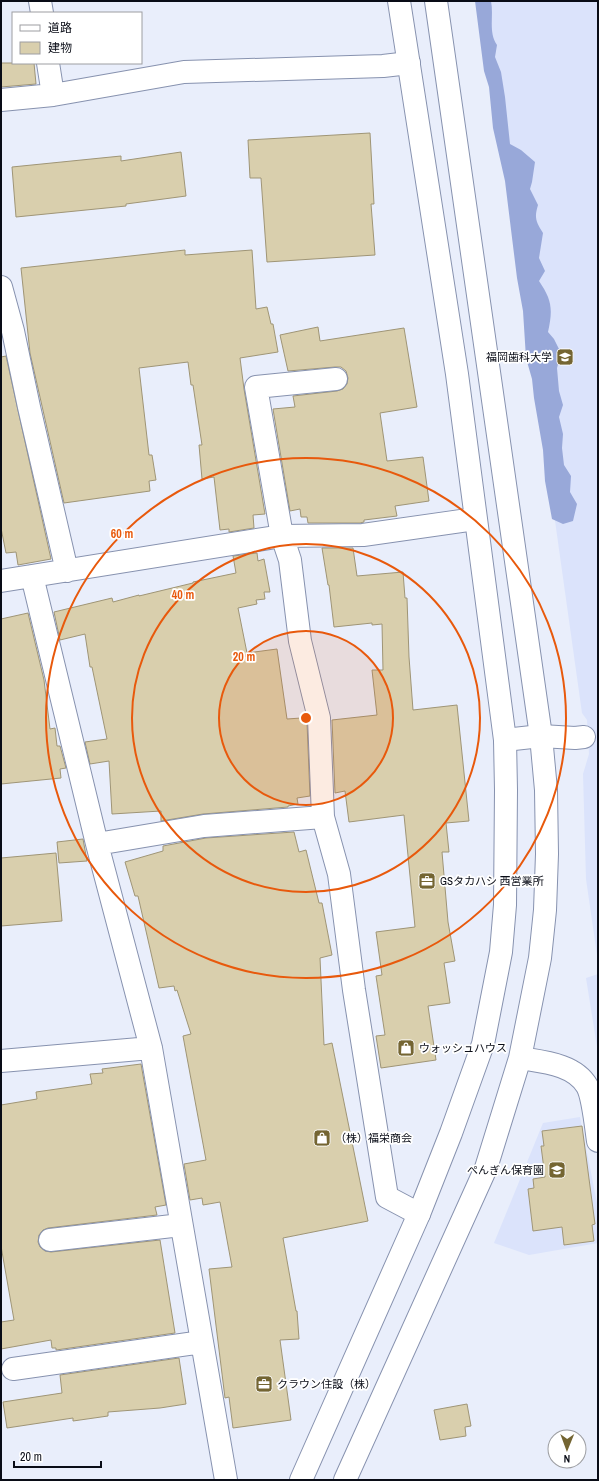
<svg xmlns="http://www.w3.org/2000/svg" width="599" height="1481" font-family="'Archivo Narrow','Noto Sans JP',sans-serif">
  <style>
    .built { fill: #dbe3fb }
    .forest { fill: #98a8d9 }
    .building { fill: #d9cfad; stroke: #9f9576 }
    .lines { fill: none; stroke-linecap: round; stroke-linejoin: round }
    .street-casing { stroke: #8792af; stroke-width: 24 }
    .secondary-casing { stroke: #8792af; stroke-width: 24 }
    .street { stroke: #fff; stroke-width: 22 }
    .secondary { stroke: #fff; stroke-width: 22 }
    .ring { fill: none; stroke: #e8590c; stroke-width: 2 }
    .labels { text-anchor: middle; stroke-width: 3.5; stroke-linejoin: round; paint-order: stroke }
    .poi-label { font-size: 11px; fill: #090c16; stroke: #fff; text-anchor: start }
    .centre { fill: #e8590c; stroke: #fff; stroke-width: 2 }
    .ring-label { font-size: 12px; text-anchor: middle; font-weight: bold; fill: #e8590c; stroke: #fff; stroke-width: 3.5; stroke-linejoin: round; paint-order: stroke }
  </style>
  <rect width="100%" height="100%" fill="#e9eefb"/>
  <path class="built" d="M482,1H598V962L586,879L583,774L589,754L587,720L582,713Z
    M598,974V1053L586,978Z
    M580,1117L598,1208V1243L529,1255L494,1243L543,1123Z"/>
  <path class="forest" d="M475,1H491C494,16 488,32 497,45L495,57L501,72L505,97L510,144L521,150L535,162L532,182L530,189L538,205C534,218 536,222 543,233L539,258L545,271L539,281C552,300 553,309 548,332L554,339L561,353L557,368L559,391L563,405L559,417L563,434L562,448L564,465L571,476L570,492L577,504L573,521L563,524L552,519L545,481L543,450L534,398L532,379L526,358L523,311L517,278L505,181L493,128L489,87L484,71Z"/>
  <path class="building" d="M1,63H34L36,84L1,87Z
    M370,133L374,204H371L375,255L267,262L261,178H250L248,140Z
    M181,152L186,196L126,204V206L16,217L12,167L121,156V161Z
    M185,250V255L252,250L256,309L267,307L271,324H273L278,352L240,358L244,389L265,514L253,515L254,528L229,532V529L220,530L214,477L202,479L199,445H202L193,385H191L188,362L139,368L149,455H152L156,480L149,481L150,491L64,503L30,353L21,268Z
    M318,327L320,341L404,328L417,407L380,413L387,461L423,457L429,501L395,506L397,516L364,520V522L360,523H308L307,517H301L300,509L290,511L273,409L295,407L293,396L337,391L343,389L347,384L348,378L346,371L341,367H335L288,371L280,335Z
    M6,356L51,559L18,565L16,552L6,553L1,528V357Z
    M322,548H353L357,576L403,572L405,598H407L409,657L413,710L457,705L469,821L446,823L449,852H442L448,922L455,961L444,963L450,1003L428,1006L436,1060L381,1068L376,1036L385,1035L376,976L382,975L376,932L415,927L404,815L349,822L345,791L335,793L332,720L377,715L372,670H383L382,624L372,625V623L334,627L329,585H328Z
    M257,553L258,561L264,559L270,592H264L265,599L256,600L257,604L238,608L247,653L277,649L287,719L301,718L302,723H307L310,796L297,798L298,804L288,806V807L203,814L161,821V811L112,814L109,761L90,764L85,742L107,739L92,667H90L85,634L60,640L54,612L112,598L113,602L139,595V596L193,583V582L236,573L233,556Z
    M28,613L44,680L50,729L55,728L57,746H60L66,768L60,769L61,778L1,784V619Z
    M294,832L299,852L306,850L319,903H322L332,955L320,958L324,1045L332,1043L368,1221L283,1238L296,1311H297L299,1339L280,1340L291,1420L233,1428L229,1397L225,1398L209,1269L232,1267L220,1202L203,1205L202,1198L190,1200L184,1164L206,1160L183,1036L191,1034L177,990L175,991L174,986L159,988L138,896H135L125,862L163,851V846L206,838Z
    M83,839L87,861L59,863L57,842Z
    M56,853L62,921L1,926V858Z
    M141,1064L166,1205L155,1207L157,1215L48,1228L43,1230L39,1235L38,1242L40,1247L45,1251L51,1252L160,1240L175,1333L56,1350V1348H52L51,1340L1,1349V1322L14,1320L1,1246V1105L37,1099L36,1092L92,1084L90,1074L103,1073L102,1069Z
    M582,1126L595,1224L592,1225L594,1241L564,1245L562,1227L533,1231L528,1189L534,1188L533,1179L545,1177L541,1146H544L542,1131Z
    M179,1358L186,1404L160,1408L108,1412V1416L73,1421V1418L7,1428L3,1402L62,1393L60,1375Z
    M467,1404L471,1426L465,1427L466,1436L440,1440L434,1410Z"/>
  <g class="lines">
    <g class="street-casing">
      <path id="street" d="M40,1L42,13
        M53,95L184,72L383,66L409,63
        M1,100L53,95L48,63
        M1,287L13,331L29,407L67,571
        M336,379L256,387L282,536L290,560L300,641L319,718L323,817L339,874L354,990L387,1197L419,1214
        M32,576L97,844L151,1048L226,1480
        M1,581L282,536L363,535L475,519
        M505,740L541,736L575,738L584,737
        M97,844L204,826L323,817
        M1,1061L151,1048
        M50,1240L181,1225
        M13,1369L202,1342"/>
    </g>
    <g class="secondary-casing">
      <path id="secondary" d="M520,1058C543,1062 574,1064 587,1086C593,1096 596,1128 598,1141
        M301,1480L419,1214L451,1133L483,1044L501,952L505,905L506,790L505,740L457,374L399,1
        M345,1480L486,1168L520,1058L540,958L545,910L547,854L546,790L541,736L436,1"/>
    </g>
    <use href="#street" class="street"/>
    <use href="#secondary" class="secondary"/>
  </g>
  <circle cx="306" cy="718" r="87" fill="#e8590c" fill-opacity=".12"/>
  <g class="ring">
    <circle cx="306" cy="718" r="87"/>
    <circle cx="306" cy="718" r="174"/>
    <circle cx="306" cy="718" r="260"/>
  </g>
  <defs>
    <g id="university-square" transform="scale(0.9)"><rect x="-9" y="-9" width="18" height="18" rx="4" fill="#746532" stroke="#fff"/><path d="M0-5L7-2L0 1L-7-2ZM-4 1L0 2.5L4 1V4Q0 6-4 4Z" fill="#fff"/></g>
    <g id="office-square" transform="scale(0.9)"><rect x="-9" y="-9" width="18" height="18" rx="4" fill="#746532" stroke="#fff"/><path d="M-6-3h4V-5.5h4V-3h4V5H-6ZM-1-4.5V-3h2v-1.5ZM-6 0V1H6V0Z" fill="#fff"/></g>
    <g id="shop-square" transform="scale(0.9)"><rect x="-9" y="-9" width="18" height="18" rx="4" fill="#746532" stroke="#fff"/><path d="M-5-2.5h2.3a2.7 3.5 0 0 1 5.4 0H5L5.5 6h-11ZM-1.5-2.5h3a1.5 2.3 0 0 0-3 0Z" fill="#fff"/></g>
    <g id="school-square" transform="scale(0.9)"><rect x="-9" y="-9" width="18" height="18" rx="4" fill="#746532" stroke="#fff"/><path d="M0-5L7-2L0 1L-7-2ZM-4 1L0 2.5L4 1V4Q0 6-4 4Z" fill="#fff"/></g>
  </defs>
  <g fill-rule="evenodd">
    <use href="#university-square" x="565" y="357"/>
    <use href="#office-square" x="427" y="881"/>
    <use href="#shop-square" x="406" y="1048"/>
    <use href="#shop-square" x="322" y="1138"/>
    <use href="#school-square" x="557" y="1170"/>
    <use href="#office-square" x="264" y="1384"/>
  </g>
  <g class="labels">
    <g class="poi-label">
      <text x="552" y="361" text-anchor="end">福岡歯科大学</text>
      <text x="440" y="885">GSタカハシ 西営業所</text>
      <text x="419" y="1052">ウォッシュハウス</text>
      <text x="335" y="1142">（株）福栄商会</text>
      <text x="544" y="1174" text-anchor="end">ぺんぎん保育園</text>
      <text x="277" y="1388">クラウン住設（株）</text>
    </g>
  </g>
  <circle cx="306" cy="718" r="6" class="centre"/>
  <g class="ring-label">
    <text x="122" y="538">60 m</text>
    <text x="183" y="599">40 m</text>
    <text x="244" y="661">20 m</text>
  </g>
  <rect width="599" height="1481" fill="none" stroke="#090c16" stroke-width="4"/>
  <rect x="12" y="12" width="130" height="52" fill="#ffffff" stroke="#9d9ea2"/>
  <rect x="20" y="25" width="20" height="6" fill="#ffffff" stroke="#9d9ea2"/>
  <text x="48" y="32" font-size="12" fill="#090c16">道路</text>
  <rect x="20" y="42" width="20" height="12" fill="#d9cfad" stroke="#9d9ea2"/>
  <text x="48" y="52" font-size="12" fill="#090c16">建物</text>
  <g transform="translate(567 1449) rotate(181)"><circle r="19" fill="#ffffff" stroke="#9d9ea2"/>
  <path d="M0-3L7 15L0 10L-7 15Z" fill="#746532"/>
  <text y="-6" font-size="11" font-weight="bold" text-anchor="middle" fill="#090c16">N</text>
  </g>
  <path d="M14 1461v6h87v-6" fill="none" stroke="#090c16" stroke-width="2"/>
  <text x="20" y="1461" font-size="12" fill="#090c16" stroke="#ffffff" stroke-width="3" paint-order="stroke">20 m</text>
</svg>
